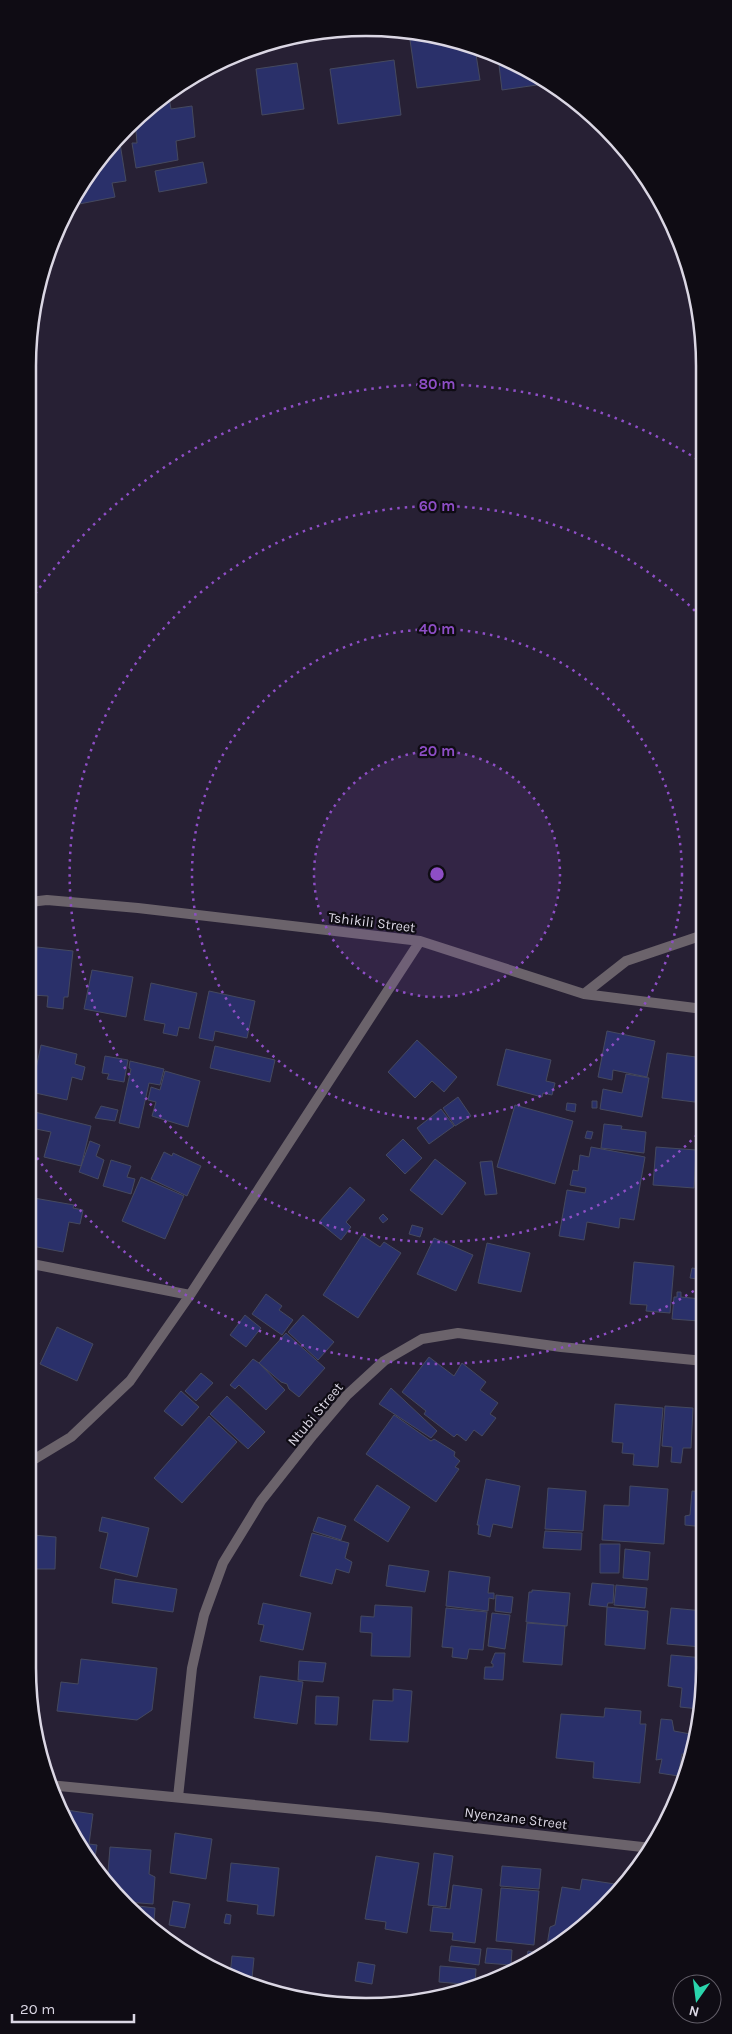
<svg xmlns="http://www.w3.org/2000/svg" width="732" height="2034" font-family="Karla,sans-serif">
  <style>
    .building { fill: #2a306a; stroke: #45495f }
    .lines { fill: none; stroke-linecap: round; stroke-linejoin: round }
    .minor { stroke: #6b636b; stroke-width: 10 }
    .ring { fill: none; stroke: #8e4ec6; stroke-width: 2.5; stroke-dasharray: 2.5 5 }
    .labels { text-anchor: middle; stroke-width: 4.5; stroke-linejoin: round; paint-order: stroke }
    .street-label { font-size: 14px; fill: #dbd7e4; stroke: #0f0c14 }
    .rim { fill: none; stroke: #dbd7e4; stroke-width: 2.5 }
    .centre { fill: #8e4ec6; stroke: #0f0c14; stroke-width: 2.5 }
    .ring-label { font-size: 15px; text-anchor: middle; font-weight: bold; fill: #8e4ec6; stroke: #0f0c14; stroke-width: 4.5; stroke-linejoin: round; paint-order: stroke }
  </style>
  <rect width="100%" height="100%" fill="#272034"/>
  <path class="building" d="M414,32L453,39L475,48L480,80L417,88L409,33Z
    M498,57L535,73L544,80V84L502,90Z
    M394,60L401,115L338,124L330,69Z
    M297,63L304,109L262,115L256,69Z
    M169,97L171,109L192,106L195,137L176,141L178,160L136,168L132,143H137L135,120L143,112L160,99Z
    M119,137L126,181L112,183L115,197L69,206L97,160Z
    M203,162L207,183L159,192L155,171Z
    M37,947L73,951L68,997H64L63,1009L47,1007L48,996L32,995Z
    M92,970L133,977L126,1017L84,1009Z
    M151,983L197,993L189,1029L179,1027L177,1036L163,1033L165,1024L144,1020Z
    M209,991L255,1001L247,1038L215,1031L213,1041L199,1038Z
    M607,1031L655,1041L647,1077L613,1070L612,1080L598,1077Z
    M417,1040L457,1077L444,1092L432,1081L415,1098L388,1072Z
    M41,1045L77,1054L75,1064L85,1067L82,1080L72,1077L67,1100L31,1092Z
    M215,1046L275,1060L270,1082L210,1068Z
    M506,1049L551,1060L546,1081L555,1083L552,1095L543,1093L542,1097L497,1085Z
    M667,1053L703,1058L702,1087H703V1103L662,1098Z
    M105,1056L128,1060L124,1082L107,1079L109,1074L102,1073Z
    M130,1061L164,1069L160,1085L149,1083L139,1128L119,1123L131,1069L129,1068Z
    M165,1071L200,1081L188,1127L152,1116L156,1102L148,1100L151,1087L160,1090Z
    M626,1074L649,1078L642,1117L600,1109L603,1089L622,1093Z
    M458,1097L471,1116L455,1126L443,1108Z
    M592,1101H597V1108H592Z
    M567,1103L576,1104L575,1112L566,1110Z
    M515,1105L573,1121L555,1184L497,1167Z
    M101,1106L118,1110L115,1121L95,1118Z
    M441,1109L454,1126L429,1144L417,1128Z
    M35,1112L91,1126L81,1166L44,1157L51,1132L31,1128Z
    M604,1124L622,1126L621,1129L646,1132L644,1153L601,1148Z
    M587,1131L593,1132L591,1139L585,1138Z
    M403,1139L422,1158L405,1174L386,1155Z
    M90,1141L100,1145L96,1156L104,1160L98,1179L79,1172Z
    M591,1147L645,1157L634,1220L620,1218L619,1228L587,1222L584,1240L559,1236L567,1190L585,1193L586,1188L570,1185L573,1170L578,1171L580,1155L589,1157Z
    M656,1147L696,1150L694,1188L653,1185Z
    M164,1152L172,1156L173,1153L201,1166L187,1196L151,1179Z
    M435,1159L466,1183L442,1215L410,1190Z
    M111,1160L131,1166L127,1177L135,1179L131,1194L103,1186Z
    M492,1161L497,1194L485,1195L480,1162Z
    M141,1177L184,1196L165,1239L122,1221Z
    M350,1187L365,1200L346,1222L351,1227L341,1240L319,1222Z
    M34,1198L74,1205L73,1208L83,1210L80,1224L69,1222L63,1252L32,1246L31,1212Z
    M383,1214L388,1219L383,1223L379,1218Z
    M412,1225L423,1228L420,1237L409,1234Z
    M362,1235L380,1247L384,1242L401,1253L358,1318L323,1295Z
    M434,1238L473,1255L456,1291L417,1274Z
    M487,1243L530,1253L521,1292L478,1283Z
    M634,1262L674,1266L670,1313L646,1311L647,1305L630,1304Z
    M692,1268L699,1269L697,1279L690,1278Z
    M677,1292H681V1297L701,1299L699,1321L672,1319L674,1297H677Z
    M266,1294L282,1306L279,1310L293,1320L282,1335L252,1314Z
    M245,1315L261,1328L246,1347L230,1335Z
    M303,1315L334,1342L318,1360L288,1332Z
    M57,1327L93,1344L77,1381L40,1364Z
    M286,1333L325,1368L299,1397L289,1389L287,1384L281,1382L259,1363Z
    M429,1357L454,1376L462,1363L486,1382L480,1390L498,1403L490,1414L496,1418L482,1436L474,1430L466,1441L457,1434L454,1437L424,1414L426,1411L402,1392Z
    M253,1359L259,1363L285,1390L266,1410L239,1385L235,1389L230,1385Z
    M201,1373L213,1383L196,1401L185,1391Z
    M391,1388L437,1431L431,1438L379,1404Z
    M181,1391L199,1407L182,1426L164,1411Z
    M227,1396L265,1432L248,1449L210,1414Z
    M615,1404L663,1408L658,1467L633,1465L634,1454L622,1453L623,1443L612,1442Z
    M665,1406L693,1408L691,1448H683L681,1463L671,1462L672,1447L662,1446Z
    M394,1415L431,1441L434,1439L455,1452L454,1456L460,1461L455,1467L459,1469L436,1502L366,1454Z
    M209,1416L237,1442L182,1503L154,1478Z
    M486,1479L520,1486L512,1528L493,1524L490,1537L478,1534L479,1525H477Z
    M377,1485L410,1507L388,1542L354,1520Z
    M630,1486L668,1489L664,1544L602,1540L604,1505L629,1506Z
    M548,1488L586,1491L583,1531L545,1529Z
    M692,1491L704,1492V1527L685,1525V1516L690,1515Z
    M102,1517L149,1528L137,1577L100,1568L108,1533L99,1531Z
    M318,1517L346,1526L341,1540L313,1531Z
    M545,1531L582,1533L581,1550L543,1548Z
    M312,1533L349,1543L345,1558L352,1562L349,1573L336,1569L332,1584L300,1576Z
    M33,1535L56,1537L55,1569H33Z
    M600,1544H620L619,1573H600Z
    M625,1549L650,1552L648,1580L623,1578Z
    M389,1565L429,1571L425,1592L386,1586Z
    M449,1571L490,1577L488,1593H494V1599L489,1598L488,1611L446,1606Z
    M115,1579L177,1589L173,1612L112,1603Z
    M592,1583L614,1585L613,1603H608L607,1607L589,1605Z
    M616,1585L647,1588L645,1608L614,1605Z
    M532,1590L570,1593L567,1626L526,1622L529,1592H532Z
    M496,1595L513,1597L511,1613L495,1611Z
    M263,1603L311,1613L303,1650L260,1641L264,1625L258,1624Z
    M375,1605L412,1607L410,1657L371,1656L372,1633L360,1632L361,1616L374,1617Z
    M607,1607L648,1611L645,1649L605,1645Z
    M446,1608L487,1612L483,1650L469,1649L467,1659L452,1657L453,1648L442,1647Z
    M671,1608L704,1611L701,1647L667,1644Z
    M492,1613L510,1615L505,1649L488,1646Z
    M527,1623L565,1626L562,1665L523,1662Z
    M495,1653H505L503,1680L484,1679L485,1667H493V1664L491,1663Z
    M671,1655L704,1658L699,1709L680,1707L682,1688L668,1686Z
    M81,1659L157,1668L152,1710L137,1720L57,1711L61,1682L78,1684Z
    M299,1661L326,1663L323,1682L298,1680Z
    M260,1676L303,1682L297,1724L254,1718Z
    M393,1689L412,1691L408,1742L370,1740L373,1700L393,1701Z
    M316,1696L339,1697L337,1725L315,1724Z
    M605,1708L641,1711L640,1724H646L640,1783L593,1778L594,1762L556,1758L561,1714L604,1717Z
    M661,1719L672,1720L674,1731L696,1735L693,1755L682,1754L678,1776L659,1773L662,1759L656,1760Z
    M60,1809L93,1814L89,1844L97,1845L94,1863Z
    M175,1833L212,1839L206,1879L170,1873Z
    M110,1847L151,1850L149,1874L155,1877L153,1904L126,1902V1898L118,1897L112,1891L107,1885Z
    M434,1853L453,1856L446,1907L428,1905Z
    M376,1856L419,1863L407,1933L385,1929L386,1922L365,1919Z
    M231,1863L279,1868L274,1916L257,1914L258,1905L227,1901Z
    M502,1866L541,1869L539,1889L500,1886Z
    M582,1879L615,1884L612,1899L606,1907L557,1947L547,1945L550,1927L555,1925L562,1887L580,1890Z
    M453,1885L482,1889L475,1943L452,1940L453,1933L430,1931L433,1907L450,1909Z
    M501,1888L539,1891L534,1945L496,1941Z
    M173,1901L190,1904L185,1928L169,1925Z
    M138,1906L155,1908L154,1921L142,1920L137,1915Z
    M226,1914L231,1915L230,1924L224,1923Z
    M451,1946L481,1949L479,1965L449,1961Z
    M487,1948L512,1950L511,1965L485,1963Z
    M528,1951L533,1952L531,1960L526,1959Z
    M232,1956L254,1958L252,1978L230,1976Z
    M358,1962L375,1965L372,1984L355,1981Z
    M440,1966L476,1969L475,1985L439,1982Z
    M244,1980L269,1984V1987Z"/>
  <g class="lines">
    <path class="minor" d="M30,902L47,900L138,908L420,941L584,994L703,1009
      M584,994L626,961L703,935
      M32,1264L190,1295
      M33,1460L71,1437L130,1381L190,1295L420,941
      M49,1785L378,1817L651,1848
      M178,1797L192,1668L204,1615L223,1563L261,1501L313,1435L347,1395L384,1361L422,1339L458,1333L561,1347L704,1361"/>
  </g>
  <circle cx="437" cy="874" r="123" fill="#8e4ec6" fill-opacity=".12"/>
  <g class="ring">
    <circle cx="437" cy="874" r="123"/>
    <circle cx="437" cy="874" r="245"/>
    <path d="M702 1130A368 368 0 1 1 702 618"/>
    <path d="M700 1287A490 490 0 0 1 33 1152M31 600A490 490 0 0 1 700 461"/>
  </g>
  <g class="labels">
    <g class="street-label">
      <text transform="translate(372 922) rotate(7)" y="5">Tshikili Street</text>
      <text transform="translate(315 1414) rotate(-50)" y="5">Ntubi Street</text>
      <text transform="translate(516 1818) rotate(7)" y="5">Nyenzane Street</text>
    </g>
  </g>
  <path d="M0 0H732V2034H0ZM366 36H366A330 330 0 0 1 696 366V1668A330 330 0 0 1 366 1998H366A330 330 0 0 1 36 1668V366A330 330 0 0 1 366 36Z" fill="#0f0c14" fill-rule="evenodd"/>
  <path class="rim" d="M366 36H366A330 330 0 0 1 696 366V1668A330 330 0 0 1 366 1998H366A330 330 0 0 1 36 1668V366A330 330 0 0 1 366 36Z"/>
  <circle cx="437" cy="874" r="8" class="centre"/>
  <g class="ring-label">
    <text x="437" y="389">80 m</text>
    <text x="437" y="511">60 m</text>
    <text x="437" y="634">40 m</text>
    <text x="437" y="756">20 m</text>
  </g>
  <g transform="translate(697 1999) rotate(194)"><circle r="24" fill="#0f0c14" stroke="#615d67"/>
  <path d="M0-4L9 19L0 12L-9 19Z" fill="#2ad5ac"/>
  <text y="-8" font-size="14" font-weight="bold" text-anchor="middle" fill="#dbd7e4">N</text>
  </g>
  <path d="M12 2014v8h122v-8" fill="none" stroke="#dbd7e4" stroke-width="2.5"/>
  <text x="20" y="2014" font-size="15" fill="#dbd7e4" stroke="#0f0c14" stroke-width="4" paint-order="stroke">20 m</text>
</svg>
